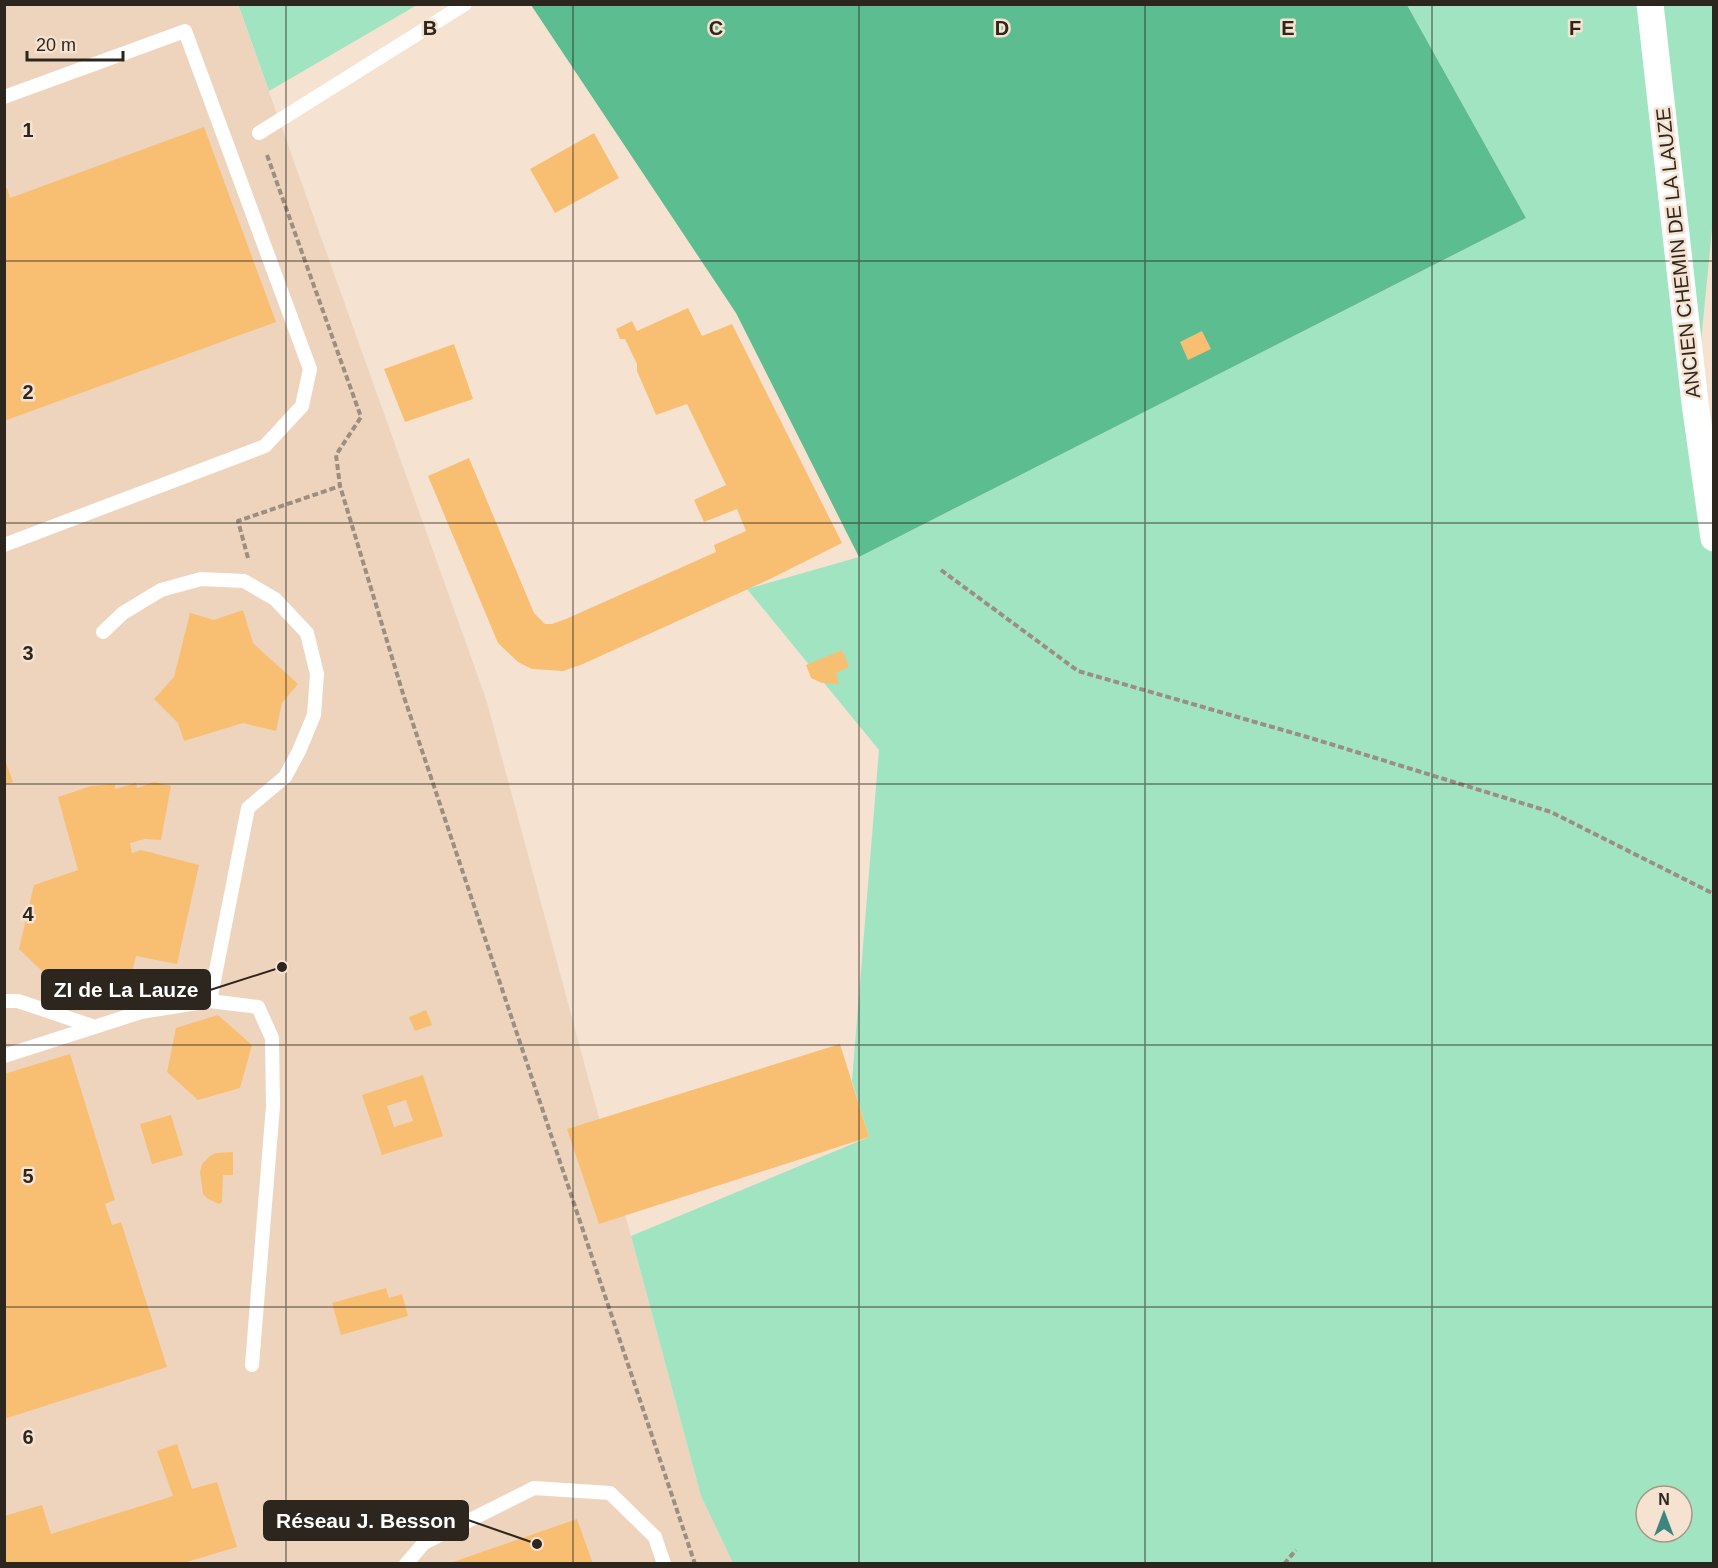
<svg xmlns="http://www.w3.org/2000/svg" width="1718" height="1568" font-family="Arial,sans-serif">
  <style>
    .built { fill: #eed4bc }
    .green { fill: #a1e4c2; fill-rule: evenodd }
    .forest { fill: #5bbd90 }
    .building { fill: #f8bf73; fill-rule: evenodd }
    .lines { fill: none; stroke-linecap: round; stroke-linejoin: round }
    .path { stroke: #9c8e81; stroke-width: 4; stroke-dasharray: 6 3; stroke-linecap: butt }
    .service { stroke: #fff; stroke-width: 14 }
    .minor { stroke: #fff; stroke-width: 27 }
    .grid { fill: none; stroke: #2d261f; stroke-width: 1.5; stroke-opacity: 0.55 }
    .labels { text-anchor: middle; stroke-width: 5; stroke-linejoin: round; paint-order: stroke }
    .street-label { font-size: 20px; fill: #2d261f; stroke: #f6e2d0 }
    .grid-label { font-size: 20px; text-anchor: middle; font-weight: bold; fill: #2d261f; stroke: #f6e2d0; stroke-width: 5; stroke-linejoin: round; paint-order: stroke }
    .leader { fill: none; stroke: #2d261f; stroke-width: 2 }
    .callout-dot { fill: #2d261f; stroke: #f6e2d0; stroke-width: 2 }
    .callout { fill: #2d261f; stroke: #2d261f; stroke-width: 2 }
    .callout-label { font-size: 21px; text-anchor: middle; font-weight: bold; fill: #fff }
  </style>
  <rect width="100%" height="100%" fill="#f6e2d0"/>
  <path class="built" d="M5,5H238L486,699L701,1496L733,1563L5,1564Z"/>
  <path class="green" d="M238,4H417V5L269,91Z
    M1407,5H1713L1714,209L1695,403L1714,538L1713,1563H733L701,1496L631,1236L869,1137L852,1081L879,750L747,589L859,557L1526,218ZM1646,1496H1682V1532H1646Z"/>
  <path class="forest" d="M531,5H1407L1526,218L859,557L736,313Z"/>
  <path class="building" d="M204,127L276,322L4,421V189L7,188L10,198Z
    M594,133L619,178L555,213L530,169Z
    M688,308L702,336L732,324L842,543L770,579L583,664L563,671L532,669L518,662L498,643L428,476L469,458L534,613L545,624H552L566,619L716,552L714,545L746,531L737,509L704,522L694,500L726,485L687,404L656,415L637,371V364L625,339H620L616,329L632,321L637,331Z
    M1202,331L1211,349L1188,360L1180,342Z
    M454,344L473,399L405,422L384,369Z
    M243,610L253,643L298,684L282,703L276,731L243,723L184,741L178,723L154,699L174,677L190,613L214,620Z
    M842,650L849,667L836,673L839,684L822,683L811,678L806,665Z
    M4,757L13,782L4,785Z
    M154,782L171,786L161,840L145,839L130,843L132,853L141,850L199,865L177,964L136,956L131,976L68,996L19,949L34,885L78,870L58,797L91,786L115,784V789L136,783L137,788Z
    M426,1010L432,1025L415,1031L409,1017Z
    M218,1015L252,1045L240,1088L198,1100L167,1072L176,1028Z
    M840,1044L869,1137L599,1224L567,1129Z
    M70,1054L115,1200L105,1204L112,1225L121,1222L167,1367L4,1419V1074Z
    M423,1075L443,1136L382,1155L362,1095ZM406,1100L413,1121L394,1127L387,1106Z
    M171,1115L183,1155L152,1164L140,1124Z
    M233,1152V1175H223L222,1202L219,1204L208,1199L203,1194L200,1172L202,1164L210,1156L216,1153Z
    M386,1288L389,1298L402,1294L408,1316L341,1335L332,1303Z
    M177,1444L192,1489L217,1482L237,1547L180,1564H4V1516L42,1505L51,1534L173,1496L157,1451Z
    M577,1519L593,1564H450V1563Z"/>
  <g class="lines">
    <path class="path" d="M267,155L361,417L336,455L340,486L404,697L695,1564
      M248,558L238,521L340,486
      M941,570L1078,671L1314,739L1551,812L1714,894
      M1284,1564L1296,1550"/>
    <path class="service" d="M4,97L185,31L310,369L302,406L265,446L4,545
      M259,133L465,4
      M103,632L123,613L161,590L201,579L244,581L275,599L307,633L317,674L314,715L299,751L285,777L248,808L210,1001
      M4,1001H18L95,1027
      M4,1056L141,1012L210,1001L258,1007L272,1038L273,1106L252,1365
      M406,1564L424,1543L534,1488L610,1493L655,1537L664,1564"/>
    <path class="minor" d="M1650,4L1695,403L1714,538"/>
  </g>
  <path class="grid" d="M286,4V1564M573,4V1564M859,4V1564M1145,4V1564M1432,4V1564M4,261H1714M4,523H1714M4,784H1714M4,1045H1714M4,1307H1714"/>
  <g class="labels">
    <g class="street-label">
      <text transform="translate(1678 253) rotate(-96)" y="7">ANCIEN CHEMIN DE LA LAUZE</text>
    </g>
  </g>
  <g class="grid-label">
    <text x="430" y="35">B</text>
    <text x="716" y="35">C</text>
    <text x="1002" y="35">D</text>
    <text x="1288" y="35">E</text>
    <text x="1575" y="35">F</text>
    <text x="28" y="137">1</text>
    <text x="28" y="399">2</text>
    <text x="28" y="660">3</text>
    <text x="28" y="921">4</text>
    <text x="28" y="1183">5</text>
    <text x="28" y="1444">6</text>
  </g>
  <path class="leader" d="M282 967L210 990M537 1544L468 1520"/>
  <g class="callout-dot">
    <circle cx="282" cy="967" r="6"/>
    <circle cx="537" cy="1544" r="6"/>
  </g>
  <g class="callout">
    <rect x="42" y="970" width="168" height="39" rx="6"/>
    <rect x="264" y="1501" width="204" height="39" rx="6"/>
  </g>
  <g class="callout-label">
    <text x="126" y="997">ZI de La Lauze</text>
    <text x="366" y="1528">Réseau J. Besson</text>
  </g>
  <rect width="1718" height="1568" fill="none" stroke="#2d261f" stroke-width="12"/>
  <g transform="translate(1664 1514)"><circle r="28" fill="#f6e2d0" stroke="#a69789" stroke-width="1.5"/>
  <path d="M0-4.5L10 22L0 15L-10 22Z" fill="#3e857f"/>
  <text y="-9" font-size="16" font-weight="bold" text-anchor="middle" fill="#2d261f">N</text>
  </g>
  <path d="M27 51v9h96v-9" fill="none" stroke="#2d261f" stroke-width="3"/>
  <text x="36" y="51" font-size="18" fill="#2d261f" stroke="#f6e2d0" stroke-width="4.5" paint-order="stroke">20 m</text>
</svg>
